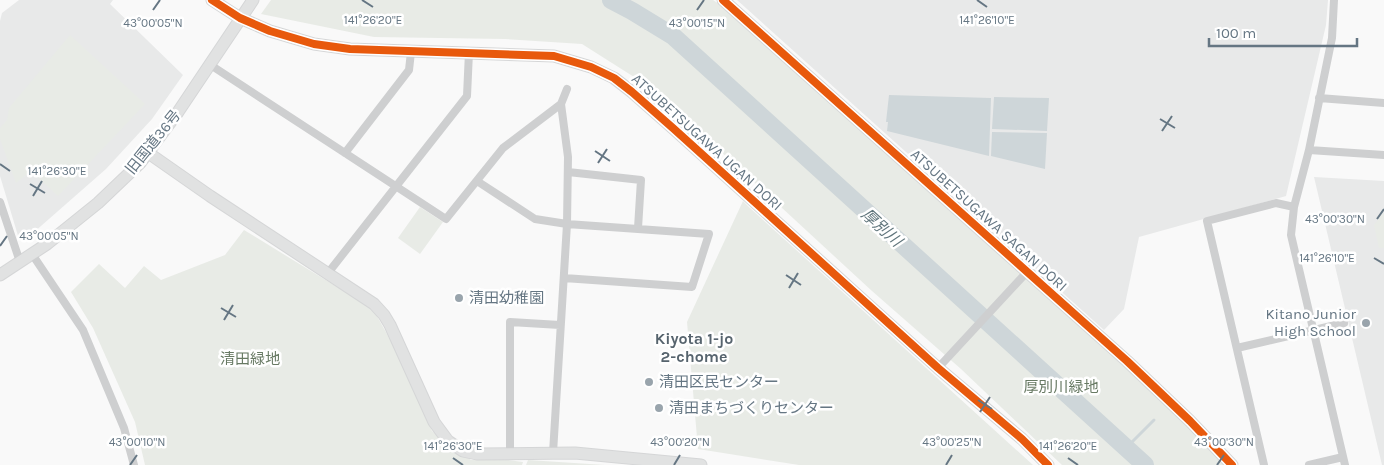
<svg xmlns="http://www.w3.org/2000/svg" width="1384" height="465" font-family="Karla,'Noto Sans JP',sans-serif">
  <style>
    .built { fill: #e8e9e9 }
    .green { fill: #e8ebe6 }
    .water { fill: #ced6d9 }
    .lines { fill: none; stroke-linecap: round; stroke-linejoin: round }
    .stream { stroke: #ced6d9; stroke-width: 3 }
    .river { stroke: #ced6d9; stroke-width: 18 }
    .secondary-casing { stroke: #d5d6d7; stroke-width: 13 }
    .street { stroke: #cecfd0; stroke-width: 8 }
    .secondary { stroke: #e1e2e2; stroke-width: 11 }
    .cycleway-casing { stroke: #fff; stroke-width: 11 }
    .cycleway { stroke: #e8590c; stroke-width: 8 }
    .ticks { fill: none; stroke: #657683; stroke-width: 2 }
    .poi-dot { fill: #99a4ac; stroke: #fff; stroke-width: 2 }
    .labels { text-anchor: middle; stroke-width: 5; stroke-linejoin: round; paint-order: stroke }
    .street-label { font-size: 15px; fill: #657683; stroke: #fff }
    .poi-label { font-size: 15px; fill: #657683; stroke: #fff; text-anchor: start }
    .park-label { font-size: 15px; fill: #687a64; stroke: #fff }
    .water-label { font-size: 16px; font-style: italic; fill: #60757c; stroke: #fff }
    .neighbourhood-label { font-size: 16px; font-weight: bold; fill: #57646e; stroke: #fff }
    .ticks-label { font-size: 12px; text-anchor: middle; fill: #657683; stroke: #fff; stroke-width: 5; stroke-linejoin: round; paint-order: stroke }
  </style>
  <rect width="100%" height="100%" fill="#f9f9f9"/>
  <path class="built" d="M19,0H113L110,4L183,75L152,119L106,169L25,240L19,239L0,176V21L2,13Z
    M737,0H1328L1326,25L1286,196L1139,237L1124,309L1104,330Z
    M1314,177L1384,181V465H1382Z"/>
  <path class="green" d="M271,0H713L734,14L1111,354L1215,452L1226,465H1062L961,369L872,291L653,89L582,44L505,39L374,37L261,14Z
    M70,35L145,104L58,196L31,171L16,183L0,139V128L7,120L9,108Z
    M743,201L750,208L1033,465H799L698,449L687,322Z
    M420,207L443,222L420,254L398,238Z
    M1384,212V248H1379L1374,225Z
    M244,230L373,309L402,361L432,431L471,460L501,459L523,462L522,465H145L135,422L93,328L71,292L99,264L125,288L144,266L161,280L225,255Z
    M528,460L605,465H526Z"/>
  <path class="water" d="M889,95L991,98L989,156L887,131L888,122H886Z
    M994,97L1049,98L1047,131L992,129Z
    M992,132L1047,133L1045,169L991,156Z"/>
  <g class="lines">
    <path class="stream" d="M1126,448L1154,420"/>
    <path class="river" d="M611,0L632,11L673,36L1145,465"/>
    <g class="secondary-casing">
      <path id="secondary" d="M212,0L240,18L270,31L314,44L350,49L554,56L591,67L614,78L632,92L674,129L938,368L1022,439L1048,465
        M723,0L1127,361L1190,421L1232,465
        M147,152L210,196L374,304L384,315L390,325L434,422L448,441L463,451L477,454L575,453L701,465
        M0,275L47,244L98,203L140,163L178,112L253,0"/>
    </g>
    <path class="street" d="M1334,0L1332,38L1309,150L1294,207L1291,235L1345,465
      M209,64L446,219L503,148L561,104
      M1319,98L1384,103
      M1309,150L1384,155
      M345,153L409,70L411,52
      M568,172L641,180L638,228
      M477,181L535,219L567,224L709,234L692,287L564,278
      M0,202L20,262
      M32,254L83,330L124,428L134,465
      M328,273L467,96L469,52
      M1237,348L1344,323
      M938,368L1027,272
      M553,453L567,224L568,157L561,104L567,89
      M510,455V322L560,325
      M1264,465L1207,221L1276,203L1294,207
      M1309,465L1343,457"/>
    <use href="#secondary" class="secondary"/>
    <g class="cycleway-casing">
      <path id="cycleway" d="M212,0L240,18L270,31L314,44L350,49L554,56L591,67L614,78L632,92L674,129L938,368L1022,439L1048,465
        M723,0L1127,361L1190,421L1232,465"/>
    </g>
    <use href="#cycleway" class="cycleway"/>
  </g>
  <path class="ticks" d="M362,0L373,7M977,0L987,7M153,10L160,0M697,10L704,0M1160,119L1175,128M1162,131L1172,116M595,151L610,161M598,163L607,149M0,164L10,171M30,184L45,193M33,196L42,181M1377,219L1384,209M0,246L7,236M1374,258L1384,264M786,275L801,285M789,288L798,273M221,308L236,317M224,320L233,305M978,400L992,409M980,412L990,397M453,458L463,465M1068,458L1078,465M130,465L137,455M674,465L680,455M946,465L952,455M1217,465L1224,455"/>
  <g class="poi-dot">
    <circle cx="459" cy="298" r="5"/>
    <circle cx="1366" cy="323" r="5"/>
    <circle cx="649" cy="382" r="5"/>
    <circle cx="659" cy="408" r="5"/>
  </g>
  <g class="labels">
    <g class="street-label">
      <text transform="translate(153 142) rotate(-51)" y="5">旧国道36号</text>
      <text transform="translate(707 142) rotate(42)" y="5">ATSUBETSUGAWA UGAN DORI</text>
      <text transform="translate(989 220) rotate(42)" y="5">ATSUBETSUGAWA SAGAN DORI</text>
    </g>
    <g class="poi-label">
      <text x="469" y="303">清田幼稚園</text>
      <text x="1356" y="319" text-anchor="end">Kitano Junior<tspan x="1356" dy="17">High School</tspan></text>
      <text x="659" y="387">清田区民センター</text>
      <text x="669" y="413">清田まちづくりセンター</text>
    </g>
    <g class="park-label">
      <text x="250" y="364">清田緑地</text>
      <text x="1061" y="392">厚別川緑地</text>
    </g>
    <g class="water-label">
      <text transform="translate(882 227) rotate(42)" y="6">厚別川</text>
    </g>
    <g class="neighbourhood-label">
      <text x="694" y="344">Kiyota 1-jo<tspan x="694" dy="18">2-chome</tspan></text>
    </g>
  </g>
  <g class="ticks-label">
    <text x="373" y="24">141°26'20"E</text>
    <text x="987" y="24">141°26'10"E</text>
    <text x="697" y="27">43°00'15"N</text>
    <text x="153" y="27">43°00'05"N</text>
    <text x="57" y="175">141°26'30"E</text>
    <text x="1335" y="223">43°00'30"N</text>
    <text x="49" y="240">43°00'05"N</text>
    <text x="1327" y="262">141°26'10"E</text>
    <text x="137" y="446">43°00'10"N</text>
    <text x="680" y="446">43°00'20"N</text>
    <text x="952" y="446">43°00'25"N</text>
    <text x="1224" y="446">43°00'30"N</text>
    <text x="453" y="450">141°26'30"E</text>
    <text x="1068" y="450">141°26'20"E</text>
  </g>
  <path d="M1209 38v8h148v-8" fill="none" stroke="#657683" stroke-width="2.5"/>
  <text x="1216" y="38" font-size="15" fill="#657683" stroke="#ffffff" stroke-width="4" paint-order="stroke">100 m</text>
</svg>
